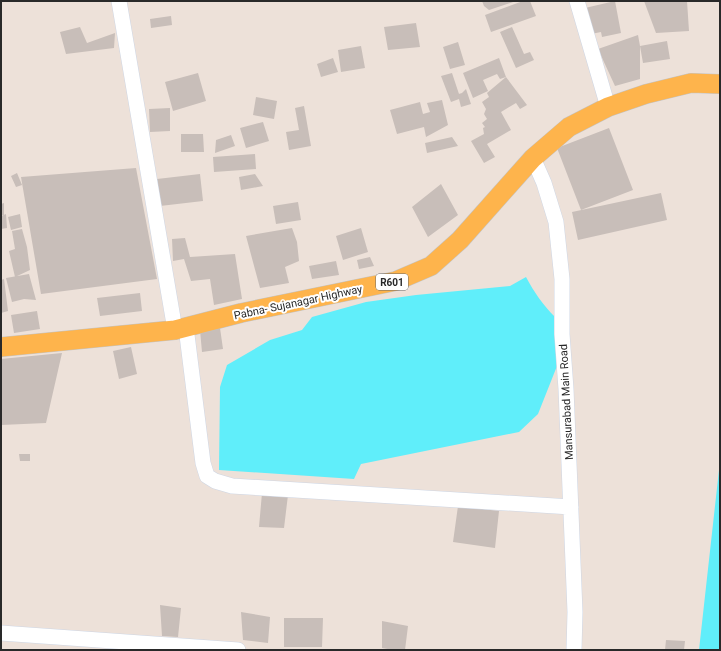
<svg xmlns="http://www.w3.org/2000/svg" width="721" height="651" font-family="Roboto,sans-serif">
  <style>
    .water { fill: #60eefa }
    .building { fill: #c8beb9 }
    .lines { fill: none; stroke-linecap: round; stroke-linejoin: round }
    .minor-casing { stroke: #ced6e4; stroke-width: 16 }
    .major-casing { stroke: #c3c3c3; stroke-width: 20 }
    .minor { stroke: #fff; stroke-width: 15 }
    .major { stroke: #feb44c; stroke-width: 19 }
    .labels { text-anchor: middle; stroke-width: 4; stroke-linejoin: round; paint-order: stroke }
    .shield { fill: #fff; stroke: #696969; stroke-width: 1 }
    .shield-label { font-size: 10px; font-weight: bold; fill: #292929 }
    .street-label { font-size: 11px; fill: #292929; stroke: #fff }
  </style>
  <rect width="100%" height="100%" fill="#ede1d9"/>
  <path class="water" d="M526,277C534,292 543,305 555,317L559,361L538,414L519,432L361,464L354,479L219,470L220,387L227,365L270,340L302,330L312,317L366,302L416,295L510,286Z
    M720,461V650H699Z"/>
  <path class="building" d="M482,1H516L489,10L484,6Z
    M523,1H530L536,16L491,32L485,15Z
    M615,1L621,33L602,37L601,32L591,34L585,8Z
    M644,1H687L689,31L656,33Z
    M171,16L172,25L151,28L150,19Z
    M416,23L420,47L388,50L384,27Z
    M80,27L87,43L115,33L114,48L66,54L60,32Z
    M512,27L524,54L530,52L534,60L516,68L500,32Z
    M638,35L640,46L667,41L670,59L643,63L640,46V79L615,86L598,49Z
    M458,42L465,65L450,69L443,47Z
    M361,46L365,68L341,72L338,50Z
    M333,58L338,72L321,77L317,64Z
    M499,58L506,77L500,79L497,74L483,80L488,91L473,98L463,73Z
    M198,73L206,101L173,111L165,82Z
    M452,73L459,94L452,96L462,93L466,89L471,104L461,107L459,99L451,102L441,76Z
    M506,77L527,105L520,109L516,103L501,112L511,130L487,144L495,157L484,163L471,141L484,134L483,128L485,127L482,123L487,119L484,114L486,109L482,102L489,97L487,93Z
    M256,97L277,101L274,119L253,115Z
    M442,100L448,125L426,137L424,127L397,134L390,110L420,102L423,114L430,112L427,103Z
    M304,106L311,146L289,150L286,132L299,130L295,108Z
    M170,108V131L150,132L149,109Z
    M263,122L269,141L246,148L240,128Z
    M609,128L633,190L581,210L557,148Z
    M181,134H203L204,152H181Z
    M231,135L235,146L215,153L216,140Z
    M452,137L458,146L427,153L425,143Z
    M255,154L256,169L214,172L213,157Z
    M136,168L157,279L41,294L21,177Z
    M17,173L22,185L16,187L11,176Z
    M200,174L203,201L160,206L157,179Z
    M255,174L263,186L241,190L239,177Z
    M441,184L458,215L428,237L412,207Z
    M661,193L667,220L578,240L572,212Z
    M298,202L301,220L276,224L273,206Z
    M4,203V215H1V204Z
    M6,214L7,228L1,229V216Z
    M20,214L22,227L11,230L8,217Z
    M292,228L297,242L299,261L285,267L289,283L260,288L246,236Z
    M361,228L368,252L343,260L336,236Z
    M22,229L27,247L30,270L15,277L9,251L15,249L12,231Z
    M185,238L190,257L235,254L242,299L214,305L210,279L191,281L184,259L173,261L172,239Z
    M370,257L374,266L359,269L357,260Z
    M336,261L339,275L312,279L309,266Z
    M29,274L36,300L24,299L12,302L6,278Z
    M4,279L8,311L1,313V280Z
    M140,293L142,311L100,316L97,298Z
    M37,311L40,329L14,333L11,315Z
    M220,328L223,349L202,352L200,330Z
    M131,347L137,374L119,379L113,351Z
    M62,353L46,423L1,425V359Z
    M19,454H30V461H20Z
    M262,493L288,495L284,528L259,527Z
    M458,506L499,511L495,548L453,542Z
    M160,605L181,608L178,637L162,636Z
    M241,612L270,617L268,643L243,640Z
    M284,618H323L322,647H284Z
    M382,621L408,626L405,650H393L382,648Z
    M666,640L685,641L684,650H665Z"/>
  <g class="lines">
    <g class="minor-casing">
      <path id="minor" d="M119,1L175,330
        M577,1L608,107
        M533,158L544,183L556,222L562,279V334L566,389L575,612L574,650
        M186,327L203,463L207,476L215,481L232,486L571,507
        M1,633L238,650"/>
    </g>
    <g class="major-casing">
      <path id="major" d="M1,347L175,330L241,313L396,281L431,266L460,240L533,158L569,127L608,107L646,94L691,83L720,84"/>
    </g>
    <use href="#minor" class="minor"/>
    <use href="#major" class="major"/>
  </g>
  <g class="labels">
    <rect class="shield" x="376" y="274" width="32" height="16" rx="3"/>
    <g class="shield-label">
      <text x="392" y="286">R601</text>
    </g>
    <g class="street-label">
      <text transform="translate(298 302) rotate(-12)" y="4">Pabna- Sujanagar Highway</text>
      <text transform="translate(566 402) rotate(-93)" y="4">Mansurabad Main Road</text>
    </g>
  </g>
  <rect width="721" height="651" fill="none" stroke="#292929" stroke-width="4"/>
</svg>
